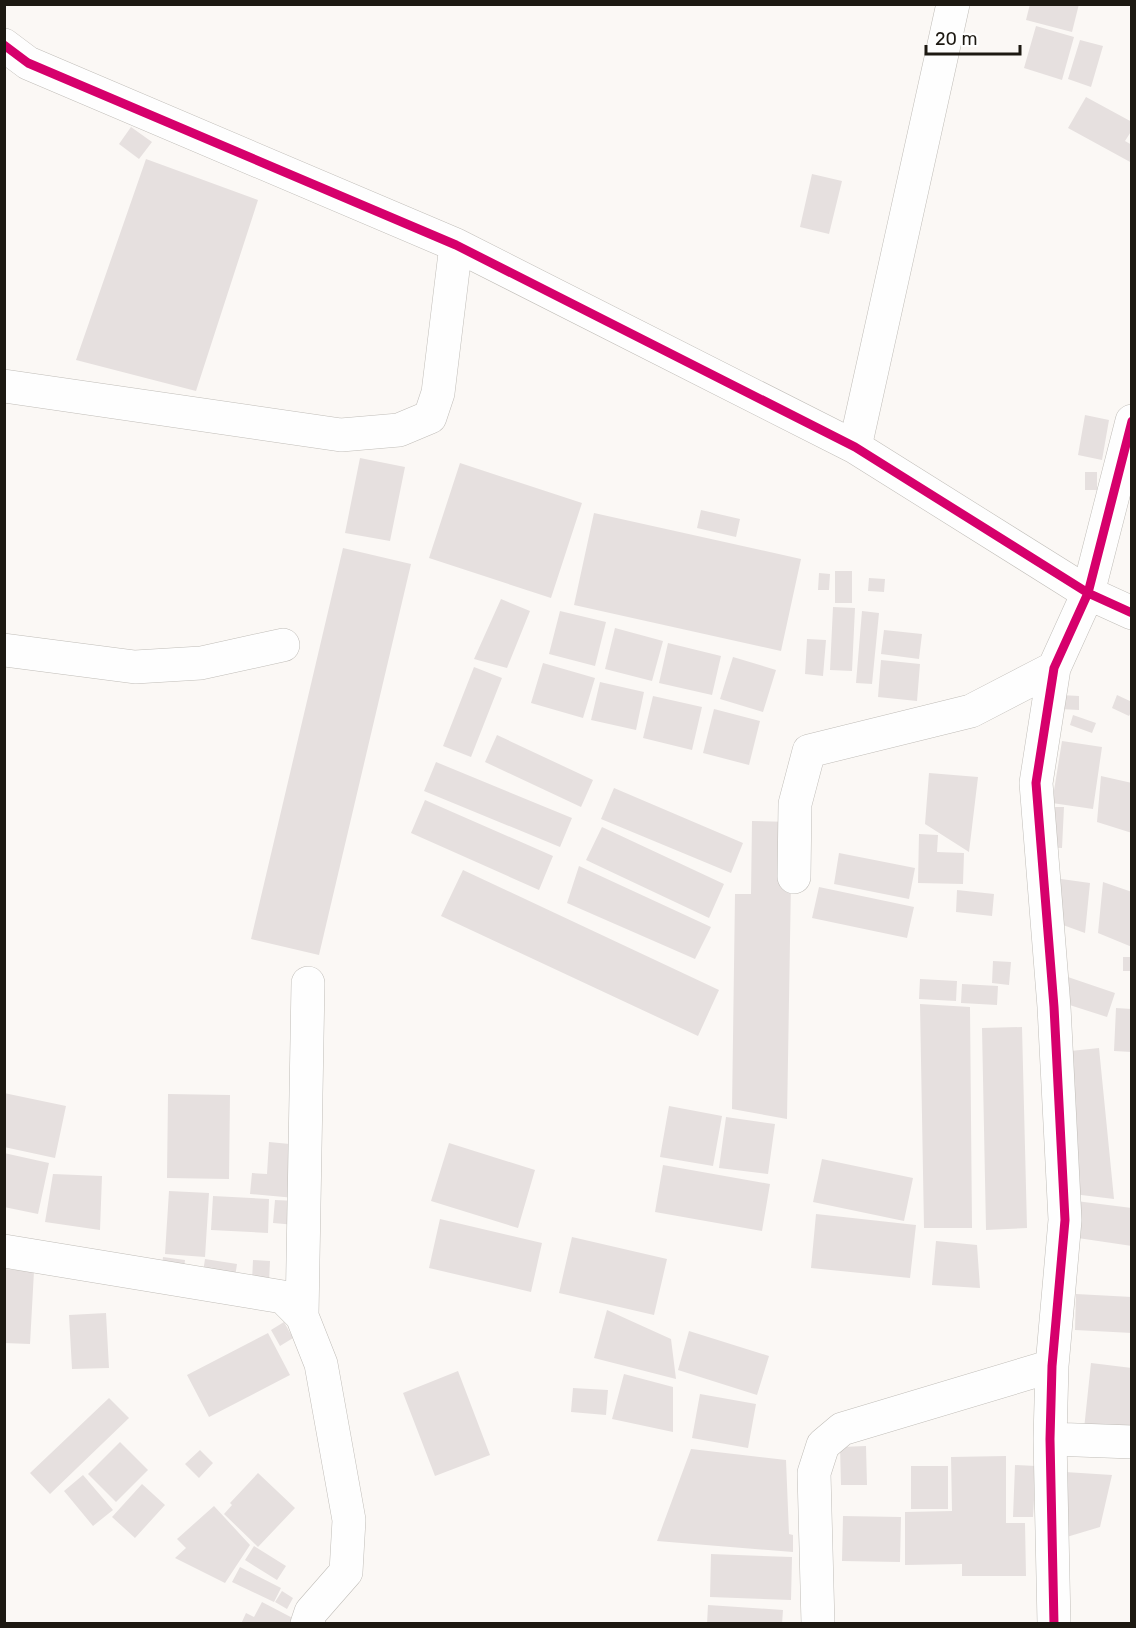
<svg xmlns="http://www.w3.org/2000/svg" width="1136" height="1628" font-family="Rubik,sans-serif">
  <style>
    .building { fill: #e6e0df }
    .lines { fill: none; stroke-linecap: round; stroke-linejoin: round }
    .minor-casing { stroke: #c0bdb8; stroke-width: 34 }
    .minor { stroke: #fefefe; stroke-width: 33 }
    .cycleway-casing { stroke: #fff; stroke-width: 13 }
    .cycleway { stroke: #d6006c; stroke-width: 9 }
  </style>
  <rect width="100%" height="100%" fill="#fbf8f5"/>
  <path class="building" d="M1030,4H1079L1072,32L1026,20Z
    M1036,26L1074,37L1062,80L1024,68Z
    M1080,40L1103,46L1091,87L1068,79Z
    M1086,97L1132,122V130L1125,141L1132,145V163L1068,128Z
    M131,127L152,142L139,159L119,144Z
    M146,159L258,200L196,391L76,360Z
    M812,174L842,181L829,234L800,227Z
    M1085,415L1109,420L1102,460L1078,455Z
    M360,458L405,467L390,541L345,533Z
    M460,463L582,503L551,598L429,558Z
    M1085,472H1097V490H1085Z
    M701,510L740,519L736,537L697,528Z
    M594,513L801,559L781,651L574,605Z
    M343,548L411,564L319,955L251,939Z
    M835,571H852V603H835Z
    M819,573L830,574L829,590H818Z
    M869,578L885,579L884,592L868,591Z
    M501,599L530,611L507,668L474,659Z
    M833,607L855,608L852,671L830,670Z
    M560,611L606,622L595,666L549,654Z
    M862,611L879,613L872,684L856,683Z
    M615,628L663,641L652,681L605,669Z
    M884,630L922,634L919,659L881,654Z
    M807,639L826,640L823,676L805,674Z
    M668,643L721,656L712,695L659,683Z
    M733,657L776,670L763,712L720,699Z
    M881,660L920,664L917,701L878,697Z
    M543,663L595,678L583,718L531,703Z
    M474,667L502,678L471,757L443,746Z
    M600,682L644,692L636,730L591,720Z
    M1061,695L1079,696V710L1060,709Z
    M1117,695L1132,702V710L1129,716L1112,708Z
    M653,696L702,707L692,750L643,738Z
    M714,709L760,721L749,765L703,753Z
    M1073,715L1096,723L1092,733L1070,725Z
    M497,735L593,780L581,807L485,762Z
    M1062,741L1102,747L1093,809L1052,803Z
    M436,762L572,818L560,847L424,791Z
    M929,773L978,777L969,852L925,824Z
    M1101,776L1132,783V833L1097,822Z
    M614,788L743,843L731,873L601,819Z
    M425,800L553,856L539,890L411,833Z
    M1045,807H1064L1062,848L1042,847Z
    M752,821L792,822L787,1119L732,1109L735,894H751Z
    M602,827L724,884L709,918L586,860Z
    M919,834L938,835L937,852L964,853L963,884L918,883Z
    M839,853L915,868L909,899L834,884Z
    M579,866L711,927L695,959L567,903Z
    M463,870L719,990L698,1036L441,916Z
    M1054,878L1090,883L1085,933L1052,921Z
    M1103,882L1132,892V947L1098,933Z
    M819,887L914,907L907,938L812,918Z
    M957,890L994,894L992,916L956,912Z
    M1123,957H1132V971H1123Z
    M993,961L1011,962L1009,985L992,983Z
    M1062,975L1115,993L1107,1017L1054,1000Z
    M920,979L957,981L956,1001L919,999Z
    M962,984L998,986L997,1005L961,1003Z
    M920,1004L970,1007L972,1228H924Z
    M1116,1008L1132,1009V1052L1114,1051Z
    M1022,1027L1027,1228L986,1230L982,1028Z
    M1099,1048L1114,1199L1073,1194L1061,1052Z
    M4,1093L66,1106L55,1158L4,1147Z
    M168,1094L230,1095L229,1179L167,1178Z
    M669,1106L722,1116L713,1166L660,1157Z
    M726,1117L775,1124L768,1174L719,1168Z
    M269,1142L300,1145L295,1198L250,1194L252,1173L267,1174Z
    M449,1143L535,1170L518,1228L431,1201Z
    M4,1153L49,1163L38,1214L4,1207Z
    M822,1159L913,1178L904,1221L813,1202Z
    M663,1165L770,1184L762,1231L655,1212Z
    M53,1174L102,1176L100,1230L45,1222Z
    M169,1191L209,1193L205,1257L165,1254Z
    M213,1196L269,1199L268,1233L211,1230Z
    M275,1200L297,1201L296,1225L273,1223Z
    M1076,1201L1132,1208V1246L1071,1237Z
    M816,1214L916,1225L910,1278L811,1268Z
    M440,1219L542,1243L531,1292L429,1268Z
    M572,1237L667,1259L654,1315L559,1293Z
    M936,1241L977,1245L980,1288L932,1285Z
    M163,1257L185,1260L183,1276L161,1274Z
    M205,1259L237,1264L234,1284L202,1279Z
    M253,1260L270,1261L269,1282L252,1281Z
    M4,1269L34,1271L30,1344L4,1343Z
    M1076,1294L1132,1297V1333L1075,1330Z
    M607,1310L671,1339L676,1379L594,1358Z
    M106,1313L109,1368L72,1369L69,1315Z
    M284,1322L293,1338L280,1346L271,1330Z
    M689,1331L769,1356L757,1395L678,1370Z
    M268,1333L290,1375L209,1417L187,1375Z
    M1091,1363L1132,1368V1430L1084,1429Z
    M458,1371L490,1455L435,1476L403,1393Z
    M624,1374L673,1387V1432L612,1419Z
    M573,1388L608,1390L606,1415L571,1412Z
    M700,1394L756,1404L748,1448L692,1438Z
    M109,1398L129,1418L50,1494L30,1473Z
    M120,1442L148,1470L116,1502L88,1474Z
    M866,1446L867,1485H841L840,1447Z
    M691,1449L786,1460L789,1534L793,1535V1552L657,1541Z
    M200,1450L213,1463L199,1478L185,1464Z
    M1006,1456V1523H1025L1026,1576H962V1564L905,1565V1512L952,1511L951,1457Z
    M1015,1465L1036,1466L1033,1517H1013Z
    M911,1466H948V1509H911Z
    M1065,1472L1112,1475L1100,1527L1060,1539Z
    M258,1473L295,1508L258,1547L224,1514L232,1505L230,1503Z
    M83,1475L113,1510L93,1526L64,1491Z
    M142,1484L165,1505L135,1538L112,1517Z
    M214,1506L250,1545L225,1583L175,1558L186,1548L177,1539Z
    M843,1516L901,1517L900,1562L842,1561Z
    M254,1546L286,1566L277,1580L245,1560Z
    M711,1554L792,1557L791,1600L710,1597Z
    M240,1567L281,1588L274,1602L232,1582Z
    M282,1591L293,1598L287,1609L275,1602Z
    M262,1602L304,1624H241L246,1613L254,1617Z
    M708,1605L783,1610L782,1624H707Z"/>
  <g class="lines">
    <g class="minor-casing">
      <path id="minor" d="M4,45L28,63L456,245L855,447L1088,593L1132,613
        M4,386L341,435L399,430L430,417L438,393L456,245
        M855,447L953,4
        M4,650L135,667L201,663L283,645
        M794,877L795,804L809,751L971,711L1054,668
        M4,1251L283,1297L302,1316L321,1364L349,1520L346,1572L311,1612L307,1624
        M302,1316L308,983
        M1050,1439L1132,1442
        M818,1624L814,1473L823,1445L842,1429L1052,1366
        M1054,1624L1050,1439L1052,1366L1065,1220L1054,1007L1036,783L1054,668L1088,593L1132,421"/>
    </g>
    <use href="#minor" class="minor"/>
    <g class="cycleway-casing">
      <path id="cycleway" d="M4,45L28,63L456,245L855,447L1088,593L1132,613
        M1054,1624L1050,1439L1052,1366L1065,1220L1054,1007L1036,783L1054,668L1088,593L1132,421"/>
    </g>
    <use href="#cycleway" class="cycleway"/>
  </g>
  <rect width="1136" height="1628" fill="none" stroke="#1d1912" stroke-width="12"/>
  <path d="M926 45v9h94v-9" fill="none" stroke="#1d1912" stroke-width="3"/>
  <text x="935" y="45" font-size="18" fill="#1d1912" stroke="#ffffff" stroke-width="4.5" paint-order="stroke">20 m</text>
</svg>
